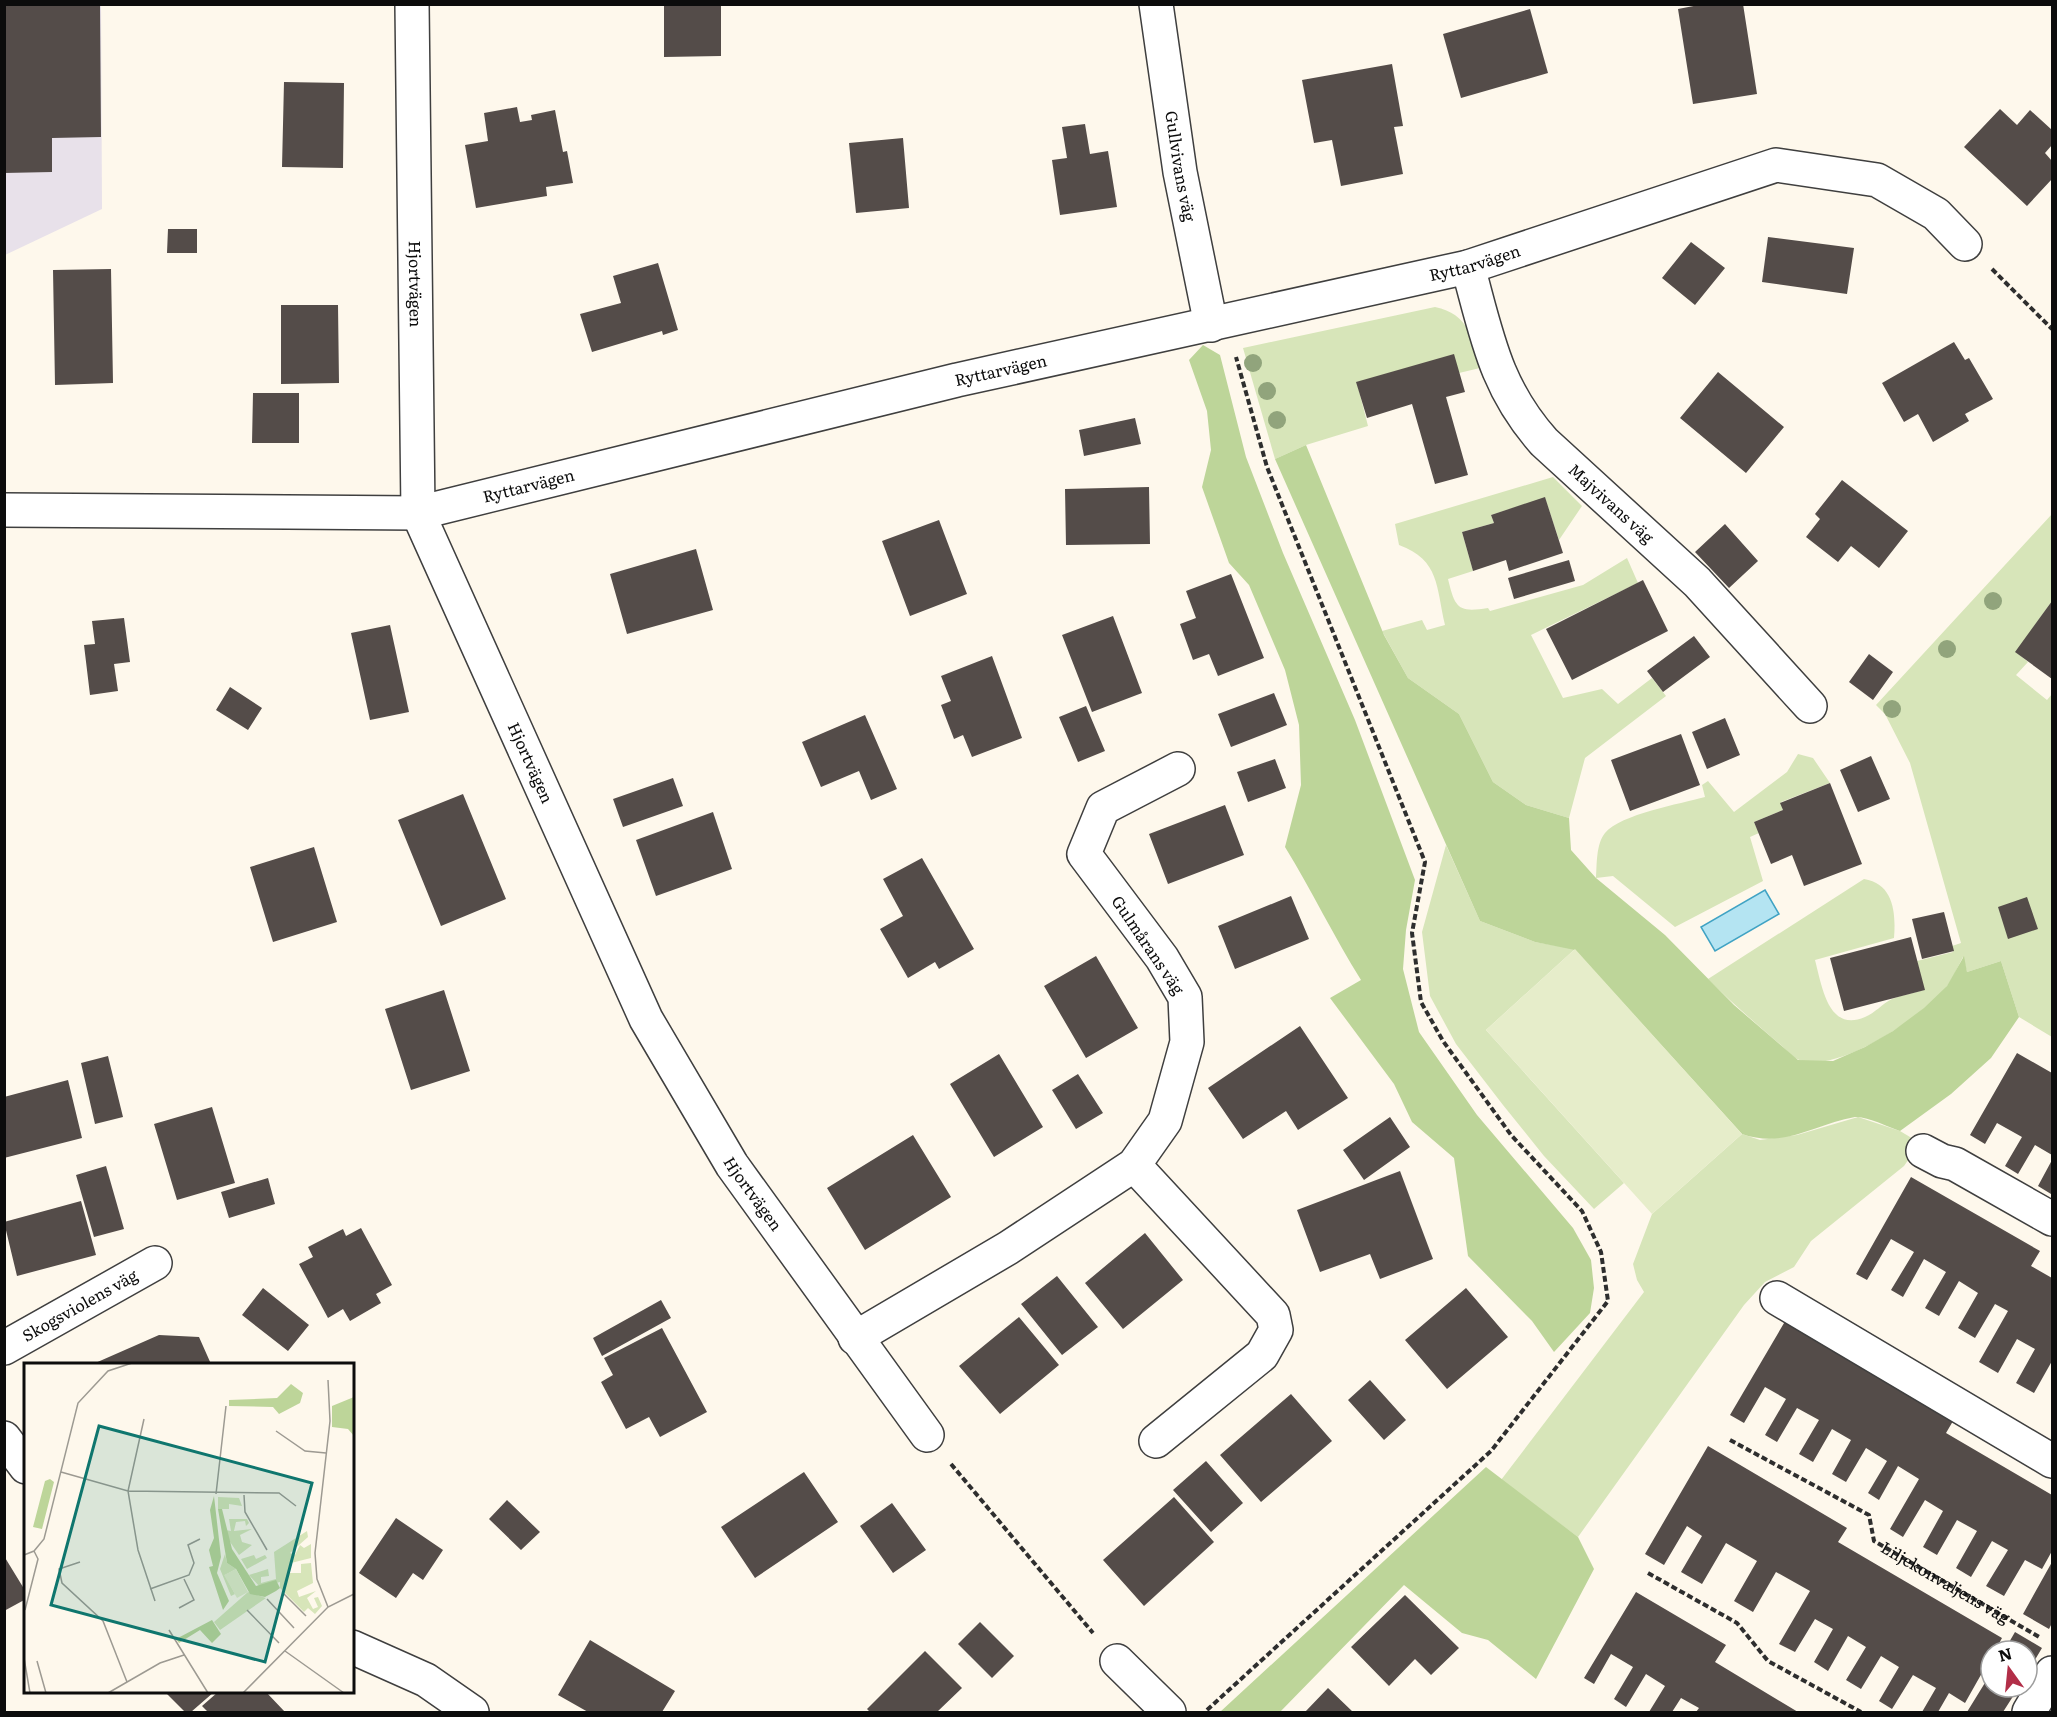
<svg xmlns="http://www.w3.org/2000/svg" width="2057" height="1717" font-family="Literata,serif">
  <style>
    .industrial { fill: #e8e1ea }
    .green { fill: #d7e5b9 }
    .forest { fill: #bdd599 }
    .pitch { fill: #e6edca }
    .water { fill: #b4e4f2; stroke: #40a3c4; stroke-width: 1.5 }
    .building { fill: #544c49 }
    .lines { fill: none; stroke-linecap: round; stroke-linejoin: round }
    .minor-casing { stroke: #3f3f3f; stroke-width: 36 }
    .path { stroke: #2e2e2e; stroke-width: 4; stroke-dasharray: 6 3; stroke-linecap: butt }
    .minor { stroke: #fff; stroke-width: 33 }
    .tree { fill: #91a47c }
    .labels { text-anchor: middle; stroke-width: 6; stroke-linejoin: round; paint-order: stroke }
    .street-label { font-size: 16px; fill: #0c0c0c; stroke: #fff }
    .inset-road { fill: none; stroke: #9d9a92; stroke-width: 1.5 }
    .view { fill: #0f766e; fill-opacity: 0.15; stroke: #0f766e; stroke-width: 3 }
    .inset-edge { fill: none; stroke: #0c0c0c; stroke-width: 3 }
  </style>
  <rect width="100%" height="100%" fill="#fef8ec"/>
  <path class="industrial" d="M4,5H101L102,209L5,255Z"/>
  <path class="green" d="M1435,307C1469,314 1472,338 1480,368L1459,373L1357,383L1368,426L1306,445L1275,459L1243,348Z
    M1553,477L1582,506L1559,540L1545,498L1491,515L1494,523L1462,532L1473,571L1448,579C1455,608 1458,613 1488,608L1490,611L1583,585L1627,558L1638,583L1531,635L1563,698L1602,689L1618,704L1652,678L1666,696L1585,758L1569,818L1526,805L1493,782L1459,714L1408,678L1382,631L1422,620L1427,630L1445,625C1436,587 1440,560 1399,545L1395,524Z
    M2052,514V601L2016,652L2028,662L2016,675L2047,700L2052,694V1037L2019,1017L2001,961L1967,972L1963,957C1958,966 1954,976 1948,985C1926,1015 1834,1077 1797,1059C1790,1055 1783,1046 1776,1041C1753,1021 1730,1001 1708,979L1864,879C1894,884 1896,913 1894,938L1815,960C1822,986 1828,1033 1865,1017C1875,1013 1882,1004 1892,999C1902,995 1914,993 1924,990L1917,961L1953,952L1952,946L1961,943L1910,763L1885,714L1876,705Z
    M1798,754L1813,758L1830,783L1781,802L1783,810L1754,822L1759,833L1750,837L1763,881L1675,927L1613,876L1596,878C1597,864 1596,844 1605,833C1621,814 1680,804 1705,797L1702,785L1708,781L1734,812L1787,772Z
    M1446,845L1480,921L1535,942L1575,949L1486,1030L1624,1183L1594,1209L1544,1156L1503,1105L1456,1044L1430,996L1422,932Z
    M1858,1117L1900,1131L1920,1143L1904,1166L1811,1241L1794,1267L1765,1282L1744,1305L1578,1537L1501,1480L1644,1292L1637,1280L1633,1264L1652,1214L1742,1134L1760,1140L1797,1135Z"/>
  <path class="forest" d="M1203,345L1220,355L1246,457L1283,553L1355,720L1415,880L1406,930L1403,969L1419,1032L1477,1115L1573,1228L1591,1260L1594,1288L1590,1313L1554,1352L1532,1321L1468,1256L1454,1158L1412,1122L1394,1084L1330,998L1361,980C1334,937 1312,891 1285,847L1301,785L1299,725L1285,670L1249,585L1229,563L1202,487L1211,450L1207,411L1189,360Z
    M1306,445L1384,635L1408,678L1459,714L1493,782L1526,805L1569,818L1571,850L1596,878L1665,935L1734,1005L1798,1060L1833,1061L1865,1047L1893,1031L1924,1008L1947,986L1964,956L1967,972L2001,961L2019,1017L1991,1058L1951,1094L1900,1131C1888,1127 1867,1116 1855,1117C1814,1124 1785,1149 1742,1134L1575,950L1535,942L1480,921L1275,459Z
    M1486,1467L1578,1537L1594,1569L1536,1679L1488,1640L1462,1633L1404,1585L1280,1712H1220Z"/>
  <path class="pitch" d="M1575,949L1742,1134L1652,1214L1486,1030Z"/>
  <path class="water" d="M1765,890L1779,914L1715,951L1701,927Z"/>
  <path class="building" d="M4,4H100L101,137L52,138V172L4,173Z
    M664,4H721V56L664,57Z
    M1704,4H1743L1757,94L1693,104L1678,9Z
    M1530,9L1548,73L1461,98L1443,34Z
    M1392,64L1403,126L1394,127L1403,174L1341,186L1332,140L1314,143L1302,80Z
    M284,82L344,83L343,168L282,167Z
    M517,107L520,122L532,120L531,115L555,110L563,152L567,151L573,183L546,187L547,196L476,208L465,145L488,141L484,113Z
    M2000,109L2017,125L2030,110L2052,130V145L2045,153L2052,161V179L2027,206L1964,147Z
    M1085,124L1090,154L1108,151L1117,207L1060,215L1052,160L1067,158L1062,127Z
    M903,138L909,208L856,213L849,143Z
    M168,229H197V253H167Z
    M1768,237L1854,248L1847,294L1762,282Z
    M1691,242L1725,268L1695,305L1662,278Z
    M658,263L678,330L663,335L662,331L592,352L580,314L621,303L613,276Z
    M111,269L113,383L55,385L53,270Z
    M281,305H338L339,383L281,384Z
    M1954,342L1965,360L1969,358L1993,399L1965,414L1969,421L1933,442L1918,414L1904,422L1882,383Z
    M1454,354L1465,392L1446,397L1468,475L1435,484L1412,404L1367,418L1356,382Z
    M1718,372L1784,427L1746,473L1680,418Z
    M253,393H299V443H252Z
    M1135,418L1141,444L1084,456L1079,430Z
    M1842,480L1908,531L1879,568L1851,546L1838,562L1806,537L1820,519L1815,514Z
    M1149,487L1150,544L1066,545L1065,489Z
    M1545,497L1563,553L1509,571L1506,560L1473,571L1462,532L1494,523L1491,515Z
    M939,520L967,594L910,616L882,541Z
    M1725,524L1758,561L1729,588L1695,552Z
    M696,549L713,610L627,634L610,574Z
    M1569,560L1575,581L1514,599L1508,578Z
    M1231,574L1264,658L1218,676L1209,654L1193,660L1180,624L1196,618L1186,591Z
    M1643,580L1668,631L1572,680L1546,629Z
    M2052,601V679L2015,652Z
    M1113,616L1142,693L1092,712L1062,635Z
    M124,618L130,662L114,664L118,691L90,695L84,645L95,644L92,621Z
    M390,625L409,712L370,720L351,633Z
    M1694,636L1710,657L1663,692L1647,671Z
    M1869,654L1893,672L1873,700L1849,682Z
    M992,656L1022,738L972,757L963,735L954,739L941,705L951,701L941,676Z
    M230,687L262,708L248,730L216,710Z
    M1274,693L1287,725L1231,747L1218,714Z
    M1086,706L1105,751L1078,762L1059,717Z
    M865,715L897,789L871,800L859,771L821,787L802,742Z
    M1725,718L1740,755L1707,769L1692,732Z
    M1681,734L1700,785L1630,811L1611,760Z
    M1871,756L1890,799L1858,812L1840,770Z
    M1275,759L1286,788L1248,802L1237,772Z
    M673,778L683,806L623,827L613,799Z
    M1830,783L1862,864L1804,886L1792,855L1771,864L1754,822L1783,810L1780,803Z
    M463,794L506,899L441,926L398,820Z
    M1225,805L1244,855L1168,884L1149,834Z
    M713,812L732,869L656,896L636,840Z
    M314,847L337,922L273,942L250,867Z
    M922,858L974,949L939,969L935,962L908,978L880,929L903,916L883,879Z
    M1291,896L1309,939L1235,969L1218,926Z
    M2027,897L2038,929L2008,939L1998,907Z
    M1944,912L1954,951L1922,959L1912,919Z
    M1911,937L1925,990L1844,1011L1830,958Z
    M1096,956L1138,1028L1086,1058L1044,986Z
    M444,990L470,1071L411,1090L385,1009Z
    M1300,1026L1348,1098L1298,1130L1286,1111L1243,1139L1208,1088Z
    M2017,1053L2052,1073V1155L2035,1145L2018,1174L2005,1166L2022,1137L1997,1123L1985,1144L1970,1135Z
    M999,1054L1043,1127L994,1157L950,1084Z
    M108,1056L123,1117L95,1124L81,1063Z
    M1078,1074L1103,1113L1076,1129L1052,1090Z
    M68,1080L82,1138L4,1158V1097Z
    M212,1107L235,1183L177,1200L154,1124Z
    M1390,1117L1410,1147L1364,1180L1343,1150Z
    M913,1135L951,1197L865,1250L827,1188Z
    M2052,1160V1191L2051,1194L2038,1186Z
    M106,1166L124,1229L94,1237L76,1175Z
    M1400,1171L1433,1259L1380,1279L1370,1254L1320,1272L1297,1210Z
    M1911,1177L2040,1251L2031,1266L2052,1278V1361L2034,1393L2016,1383L2035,1349L2017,1339L1998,1373L1979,1362L2008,1311L1995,1304L1975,1338L1958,1328L1978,1293L1959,1281L1939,1316L1925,1308L1946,1272L1924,1259L1903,1297L1891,1290L1914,1252L1891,1239L1867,1280L1856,1274Z
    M268,1178L275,1204L229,1218L221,1192Z
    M81,1201L96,1255L17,1276L4,1222Z
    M361,1228L392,1285L376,1294L381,1303L350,1321L343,1309L328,1318L299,1264L313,1257L308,1247L343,1229L346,1236Z
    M1145,1233L1183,1280L1123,1329L1085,1283Z
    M1057,1276L1098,1327L1062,1355L1021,1304Z
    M263,1288L309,1325L288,1351L242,1315Z
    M1466,1288L1508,1337L1447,1389L1405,1340Z
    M661,1300L671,1318L602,1356L593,1338Z
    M1019,1317L1059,1365L1000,1414L959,1366Z
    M1787,1318L1956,1416L1946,1433L2052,1495V1551L2042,1569L2025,1560L2004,1596L1986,1586L2008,1550L1992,1541L1971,1577L1956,1568L1977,1531L1957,1520L1937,1555L1923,1547L1943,1511L1925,1500L1903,1537L1890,1529L1919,1479L1898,1466L1879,1500L1868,1493L1887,1461L1866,1448L1846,1482L1832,1474L1851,1440L1832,1429L1813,1462L1799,1454L1819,1420L1797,1408L1777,1442L1765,1435L1786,1399L1765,1387L1744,1423L1730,1415Z
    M662,1328L707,1412L660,1437L649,1417L626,1429L601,1382L613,1375L604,1358Z
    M159,1335L199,1337L211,1364H93Z
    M1370,1380L1406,1420L1384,1440L1348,1400Z
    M1291,1394L1332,1441L1261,1502L1220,1455Z
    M1708,1446L1847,1528L1838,1542L2002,1638L1995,1651H1991V1657L1965,1703L1949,1693L1938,1712H1922L1936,1688L1913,1675L1892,1709L1879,1701L1899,1667L1881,1656L1861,1689L1846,1680L1866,1647L1848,1636L1828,1671L1814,1662L1833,1629L1815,1619L1795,1652L1779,1644L1810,1591L1776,1572L1753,1612L1734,1601L1757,1561L1726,1543L1702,1584L1681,1572L1702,1536L1687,1526L1664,1565L1645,1554Z
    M1206,1461L1243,1503L1211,1532L1173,1490Z
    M804,1472L838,1522L755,1578L721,1527Z
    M1174,1497L1214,1542L1144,1606L1103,1560Z
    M507,1500L540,1532L521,1550L489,1519Z
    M892,1503L926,1550L893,1573L860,1526Z
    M396,1518L443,1550L423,1580L413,1573L396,1598L359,1573Z
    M4,1556L26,1592V1599L4,1611Z
    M2052,1562V1623L2049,1629L2023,1614Z
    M1636,1592L1726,1645L1715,1662L1798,1712H1696L1699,1708L1681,1698L1672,1712H1649L1665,1686L1646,1674L1626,1707L1614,1699L1633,1667L1611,1654L1594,1684L1584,1678Z
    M1405,1595L1459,1648L1431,1675L1415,1659L1389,1686L1351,1647Z
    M980,1622L1014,1656L992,1678L958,1644Z
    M2015,1632L2042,1648L2027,1673V1651H2004Z
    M590,1640L675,1691L662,1712H588L558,1695Z
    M925,1651L962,1688L937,1712H870L867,1709Z
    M1991,1673V1687H2019L2003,1712H1967Z
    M1328,1688L1353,1712H1305Z
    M165,1692H214L191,1712H185Z
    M218,1692H266L285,1712H208L202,1706Z"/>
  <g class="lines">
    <g class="minor-casing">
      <g id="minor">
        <path id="s2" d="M412,4L418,513L646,1019L732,1165L927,1435"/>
        <path id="s3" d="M1156,4L1180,172L1211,325"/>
        <path id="s4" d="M1468,267C1487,336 1495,387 1544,442L1697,582L1810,706"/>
        <path id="s5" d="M4,510L418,513L957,380L1468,267L1776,165L1877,180L1936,214L1965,244"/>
        <path d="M1923,1151L1942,1161L1955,1164L2052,1219"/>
        <path d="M1134,1165L1273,1315L1276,1330L1262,1355L1156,1441"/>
        <path d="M1777,1298L2052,1461"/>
        <path d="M855,1338L1008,1248L1134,1165L1165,1121L1187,1042L1185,997L1162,958L1084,854L1103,808L1178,769"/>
        <path id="s6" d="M4,1348L155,1263"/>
        <path d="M4,1438L26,1467"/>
        <path d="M352,1647L426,1680L472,1712"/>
        <path d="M1117,1661L1169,1712"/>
        <path d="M2029,1712L2052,1673"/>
      </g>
    </g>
    <g class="path">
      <path d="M1992,269L2052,329"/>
      <path id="s1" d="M1730,1440L1869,1515L1874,1541L2041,1638"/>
      <path d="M951,1464L1093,1633"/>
      <path d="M1648,1573L1737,1623L1768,1661L1861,1712"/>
      <path d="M1207,1710L1491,1451L1608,1301L1601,1252L1582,1211L1511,1135L1443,1041L1421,1002L1412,933L1425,862L1267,467L1236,357"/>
    </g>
    <use href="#minor" class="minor"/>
  </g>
  <g class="tree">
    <circle cx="1253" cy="363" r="9"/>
    <circle cx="1267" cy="391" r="9"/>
    <circle cx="1277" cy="420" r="9"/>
    <circle cx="1993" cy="601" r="9"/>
    <circle cx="1947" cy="649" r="9"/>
    <circle cx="1892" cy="709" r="9"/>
  </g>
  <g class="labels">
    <g class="street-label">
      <text dy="6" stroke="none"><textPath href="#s3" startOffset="164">Gullvivans väg</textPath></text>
      <text dy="6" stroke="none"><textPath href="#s5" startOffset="1500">Ryttarvägen</textPath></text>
      <text dy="6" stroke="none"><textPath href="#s2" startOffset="280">Hjortvägen</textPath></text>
      <text dy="6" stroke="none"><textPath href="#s5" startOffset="1014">Ryttarvägen</textPath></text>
      <text dy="6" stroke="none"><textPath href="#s5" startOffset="528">Ryttarvägen</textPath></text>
      <text dy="6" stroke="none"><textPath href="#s4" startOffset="284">Majvivans väg</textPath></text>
      <text dy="6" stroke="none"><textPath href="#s2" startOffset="783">Hjortvägen</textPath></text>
      <text transform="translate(1148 945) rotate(56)" y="6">Gulmårans väg</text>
      <text dy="6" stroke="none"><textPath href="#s2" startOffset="1269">Hjortvägen</textPath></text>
      <text dy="6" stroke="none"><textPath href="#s6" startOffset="87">Skogsviolens väg</textPath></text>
      <text dy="6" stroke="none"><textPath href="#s1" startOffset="267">Liljekonvaljens väg</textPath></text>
    </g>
  </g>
  <g transform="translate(24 1363)">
    <rect width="330" height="330" fill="#fef8ec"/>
    <path d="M194,134L215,135L218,143L205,141V146H194ZM205,156H223L225,160L222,163L221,158L212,159L210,168L228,166L216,172L218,179L228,182L215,192L202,173L201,167L207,168ZM283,168L284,174L266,190L271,192L276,182L280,185L287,181V195L267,200L265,210H277V201L287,200L289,220L273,228L275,234L292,228L283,235L289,246L294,244L290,235L294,234L298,243L291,251L284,245L280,249L256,225V219L236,224L225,212L244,206L245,213L237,214V220L252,216L250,189ZM201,191L203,200L212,206L201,212L211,231L207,233L196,206ZM230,192L232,196L241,192L243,195L223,206L217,196ZM224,229L242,235L196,267L190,259Z" fill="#d7e5b9"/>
    <path d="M267,21L279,30L276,40L255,51L249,44L205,43V37L253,35ZM330,34V73L324,66L308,64V43ZM26,116L30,119L18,166L9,164L21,118ZM190,133L197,194L193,210L205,238L199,247L185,204L189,203L185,187L190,175L186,147ZM194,146H198L208,186L232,223L252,217L256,225L252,228L241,234L226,231L212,206L203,200ZM188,257L197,271L188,280L176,267L155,280L152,276Z" fill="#bdd599"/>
    <path d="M212,206L224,229L213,235L200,212Z" fill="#e6edca"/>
    <path class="inset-road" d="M304,17L306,58L291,190L293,216L304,244M120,56L104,128L114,187L131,238M252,68L281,88L302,90M37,109L104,128L255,130L272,143M192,131L202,43M220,132L221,149L243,187M0,192L10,188L20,176L54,40L84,8L108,0M56,199L35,206L38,220L79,258L103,319M126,226L165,212L170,200L164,182L176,176M259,230L282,253M243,236L270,265M155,245L170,237L160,216M1,247L14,196L10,188M223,247L255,280M145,267L184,330M261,288L320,330M0,295L6,330M13,298L22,330M84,330L136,300L160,292M219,330L304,244L330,231"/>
    <path class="view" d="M75,63L288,120L241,299L27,242Z"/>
    <rect width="330" height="330" class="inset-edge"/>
  </g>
  <rect width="2057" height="1717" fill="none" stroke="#0c0c0c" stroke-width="12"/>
  <g transform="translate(2009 1669) rotate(345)"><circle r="28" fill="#ffffff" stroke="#9e9e9e" stroke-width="1.5"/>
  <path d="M0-4.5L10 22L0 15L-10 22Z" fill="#b22e48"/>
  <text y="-9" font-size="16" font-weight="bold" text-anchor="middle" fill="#0c0c0c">N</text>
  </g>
</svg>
